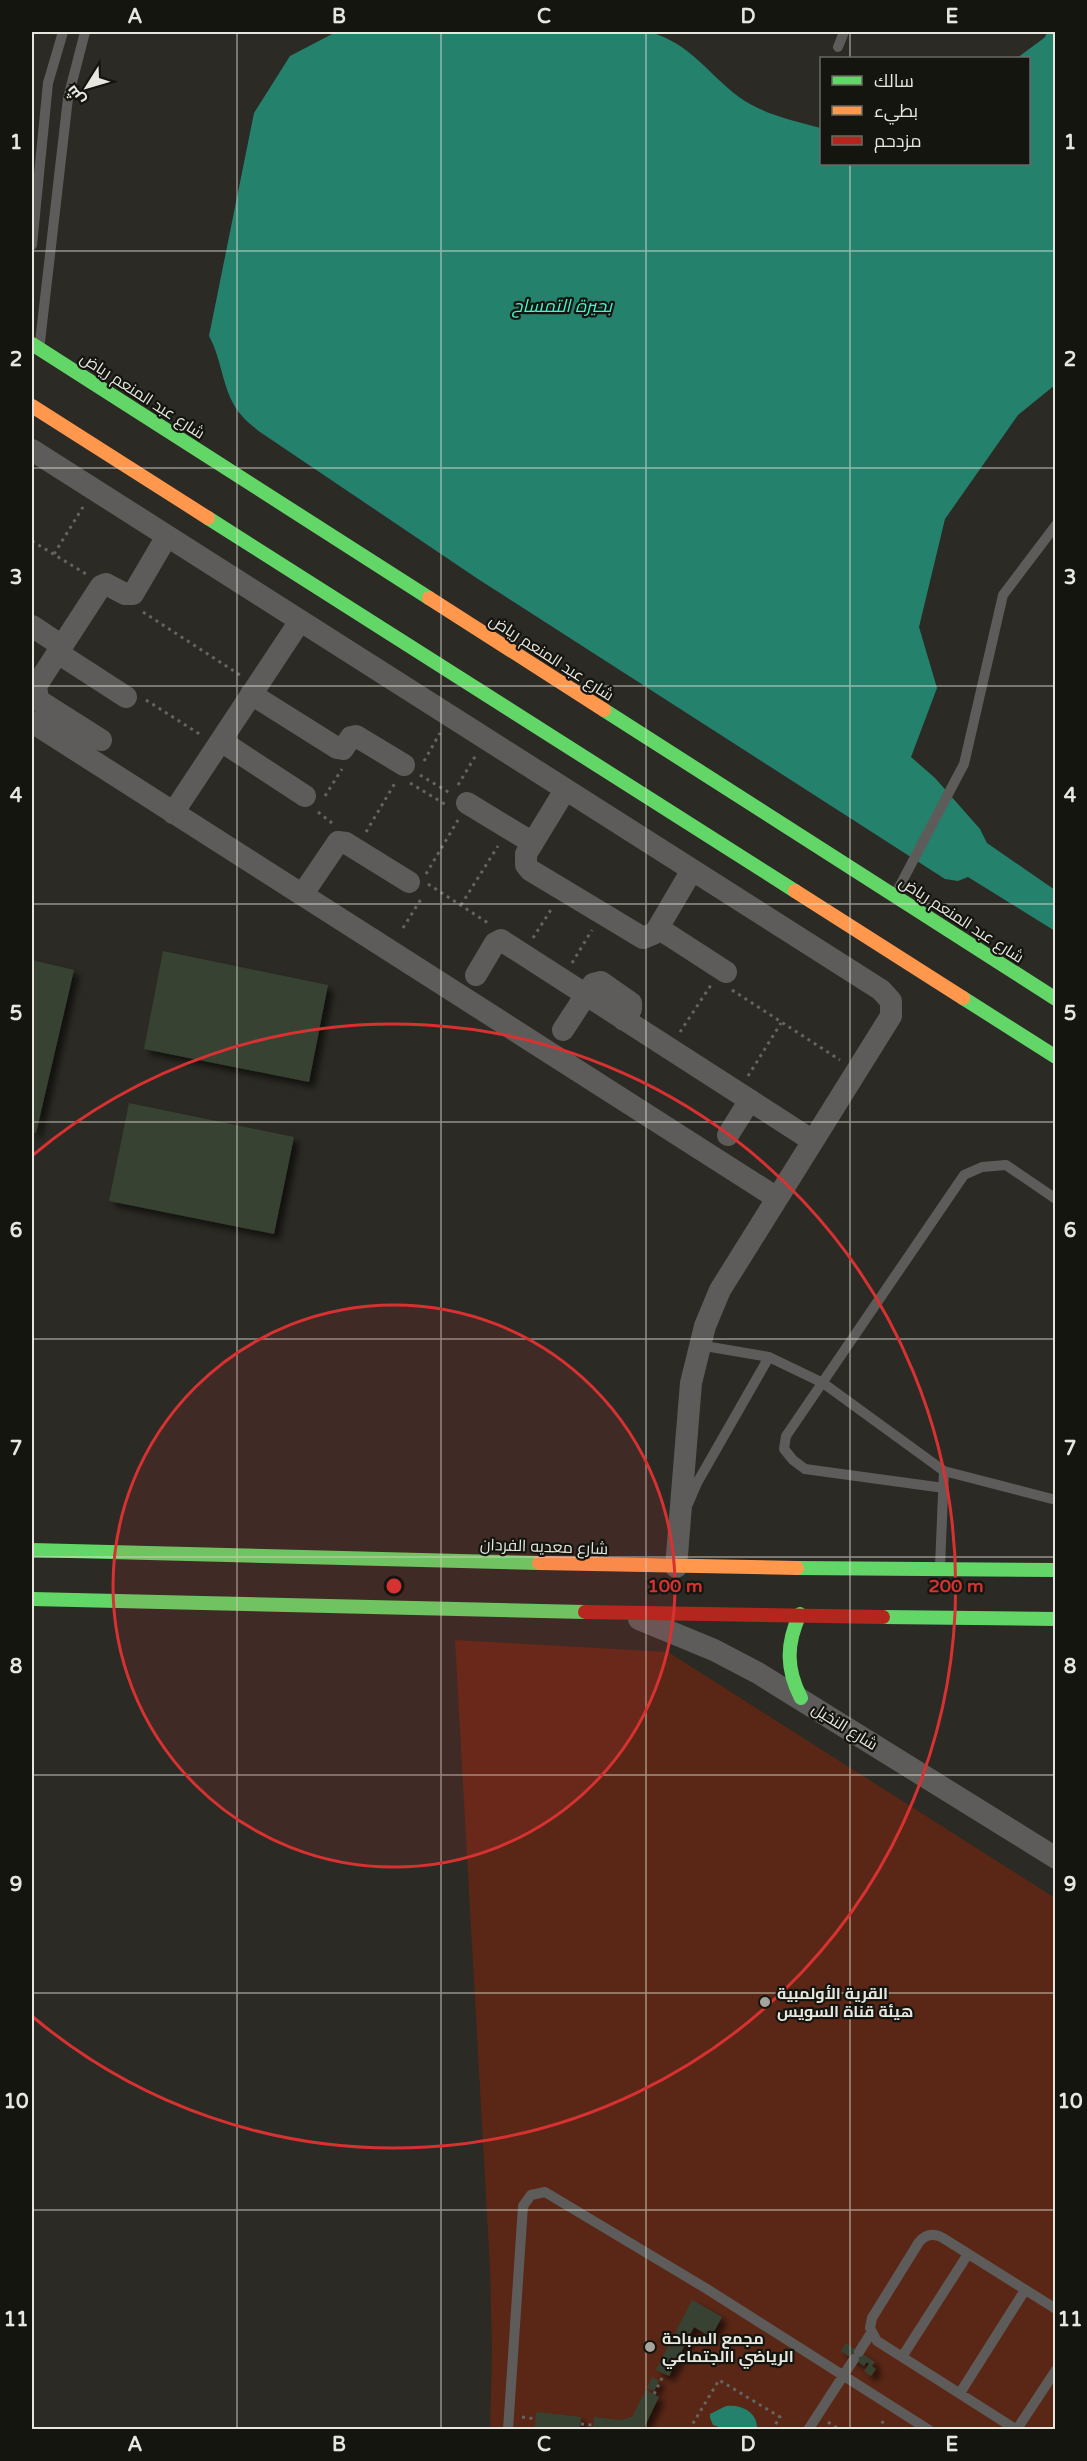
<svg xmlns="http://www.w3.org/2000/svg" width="1087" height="2461" font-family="'Varela Round',Cairo,sans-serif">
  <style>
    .green { fill: #5a2716 }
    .water { fill: #24816c }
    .building { fill: #374231; filter: url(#shadow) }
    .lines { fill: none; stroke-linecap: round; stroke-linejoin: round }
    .path { stroke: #656460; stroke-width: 3; stroke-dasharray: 3 4.5; stroke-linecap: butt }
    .lane { stroke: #5e5c5a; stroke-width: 10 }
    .street { stroke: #5e5c5a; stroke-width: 22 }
    .fast { stroke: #63d668; stroke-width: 14 }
    .slow { stroke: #ff974d; stroke-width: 14 }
    .jam { stroke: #b3261e; stroke-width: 14 }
    .grid { fill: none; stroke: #e7e7df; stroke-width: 1.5; stroke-opacity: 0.55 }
    .ring { fill: none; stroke: #d73231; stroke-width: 3 }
    .poi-dot { fill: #a5a59e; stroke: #151510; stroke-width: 2 }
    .labels { text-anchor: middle; stroke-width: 4.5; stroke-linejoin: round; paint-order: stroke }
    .street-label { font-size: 16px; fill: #e7e7df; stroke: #151510 }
    .poi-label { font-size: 16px; font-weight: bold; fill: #e7e7df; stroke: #151510; text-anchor: start }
    .water-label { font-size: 18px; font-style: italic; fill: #44f7d0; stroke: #151510 }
    .centre { fill: #d73231; stroke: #151510; stroke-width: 3 }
    .ring-label { font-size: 18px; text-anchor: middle; font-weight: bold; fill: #d73231; stroke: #151510; stroke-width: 4.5; stroke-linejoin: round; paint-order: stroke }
    .neatline { fill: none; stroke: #e7e7df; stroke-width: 2 }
    .grid-label { font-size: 20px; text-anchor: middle; font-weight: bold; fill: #e7e7df }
  </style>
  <defs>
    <filter id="shadow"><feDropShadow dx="5.5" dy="5.5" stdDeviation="3" flood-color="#0009"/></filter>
  </defs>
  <rect width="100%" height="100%" fill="#2b2a24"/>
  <path class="green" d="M455,1640L668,1652L1055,1898V2429H490L492,2349L490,2268Z"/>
  <path class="water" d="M336,32H650C691,44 707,73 739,97C762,114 794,121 821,128L822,164H1028V58H1017L1044,38L1048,32H1055V385L1018,415L945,519L919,627L937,688L911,757L935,778L980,829L987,843L1055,890V931L968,877L958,881L945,879L478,579L260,432C254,427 247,422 242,416C222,394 223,361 209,336L254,113L290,56Z
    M726,2406C741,2404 758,2412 757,2429H725L713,2425L710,2418V2414Z"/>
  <path class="building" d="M163,951L328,985L309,1082L144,1049Z
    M32,960L74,970L36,1133L32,1132Z
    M129,1103L294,1137L274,1234L109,1201Z
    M692,2300L722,2317L711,2337L694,2327L669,2376L656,2370Z
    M846,2343L875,2362L872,2366L876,2369L871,2376L864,2371L869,2364L867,2362L864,2366L841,2351Z
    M652,2377L659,2381L654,2391L647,2388Z
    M646,2390L659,2397L643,2430H593L594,2417L620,2420L632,2417Z
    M536,2412L581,2417L580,2430L535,2428Z"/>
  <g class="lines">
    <path class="path" d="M32,541L86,574
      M54,554L83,507
      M143,612L240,675
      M146,700L201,735
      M424,761L440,733
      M420,775L450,793
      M410,783L448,806
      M458,785L476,755
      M325,796L342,769
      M318,812L332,823
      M366,832L395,783
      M426,874L458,820
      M428,884L488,923
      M461,905L498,846
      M403,928L421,899
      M533,938L552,908
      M572,963L592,930
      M732,990L840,1060
      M680,1032L711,985
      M748,1076L781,1023
      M654,2394L664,2374
      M522,2417L535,2419
      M828,2422L840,2430
      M581,2424L593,2425
      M689,2430L719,2380L780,2417L772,2430
      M878,2430L885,2418"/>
    <path class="lane" d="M838,47L844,32
      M32,245L48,83L63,32
      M40,342L68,98L85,32
      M896,893L964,764L1003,595L1056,525
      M699,1345L769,1357L823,1383L944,1471L1056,1500
      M944,1488L805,1469L793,1460L784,1449L786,1436L964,1175L982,1167L1006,1165L1056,1199
      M688,1504L697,1483L769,1357
      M940,1566L944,1471
      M859,2352L871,2333
      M902,2357L968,2254
      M960,2393L1025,2290
      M1017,2429L1056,2370
      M508,2430L523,2206L531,2195L545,2192L707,2289L929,2430
      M808,2430L854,2359
      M1017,2430L877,2341L870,2328L872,2318L919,2242C926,2234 934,2233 943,2238L1056,2309"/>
    <path class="street" d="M32,450L881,990L891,1001V1016L720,1290L705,1326L691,1383L676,1567
      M32,626L62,646
      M58,653L126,697
      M251,694L337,748L343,749L351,737L356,736L404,765
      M32,722L777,1198
      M101,740L38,700L36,686L101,586L106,584L125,594H133L167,536
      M221,741L305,796
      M565,790L526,854V865L530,870L643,938L655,933L692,870
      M467,803L533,843
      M173,813L300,621
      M302,895L338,842L346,843L409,882
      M658,928L726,972
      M476,975L495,943L501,940L813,1141
      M563,1030L593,984L601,982L631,1003V1009L624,1020
      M728,1135L750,1100
      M639,1619L714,1650L758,1673L1056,1858"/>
    <path class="fast" d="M32,344L429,598
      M208,518L795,891
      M604,710L1056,999
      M963,998L1056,1057
      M32,1550L539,1563
      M797,1568L1056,1570
      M32,1599L585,1612
      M800,1614C786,1644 786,1669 801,1698
      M883,1617L1056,1619"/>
    <path class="slow" d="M32,406L208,518
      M429,598L604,710
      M795,891L963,998
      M539,1563L797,1568"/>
    <path class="jam" d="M585,1612L883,1617"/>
  </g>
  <path class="grid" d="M237,32V2430M441,32V2430M646,32V2430M850,32V58M850,164V2430M32,251H1056M32,468H1056M32,686H1056M32,904H1056M32,1122H1056M32,1339H1056M32,1557H1056M32,1775H1056M32,1993H1056M32,2210H1056"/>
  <circle cx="394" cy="1586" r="281" fill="#d73231" fill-opacity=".12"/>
  <g class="ring">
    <circle cx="394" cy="1586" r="281"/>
    <path d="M33 1155A562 562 0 1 1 33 2017"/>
  </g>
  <g class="poi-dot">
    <circle cx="765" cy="2002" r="6"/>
    <circle cx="650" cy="2347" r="6"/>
  </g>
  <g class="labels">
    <g class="street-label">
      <text transform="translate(143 395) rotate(33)" y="6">شارع عبد المنعم رياض</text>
      <text transform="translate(552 657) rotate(33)" y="6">شارع عبد المنعم رياض</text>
      <text transform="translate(962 919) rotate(33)" y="6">شارع عبد المنعم رياض</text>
      <text transform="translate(544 1546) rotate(2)" y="6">شارع معديه الفردان</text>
      <text transform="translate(845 1726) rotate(32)" y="6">شارع النخيل</text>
    </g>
    <g class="poi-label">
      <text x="777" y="1999">القرية الأولمبية<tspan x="777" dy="18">هيئة قناة السويس</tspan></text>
      <text x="662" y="2344">مجمع السباحة<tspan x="662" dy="18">الرياضي االجتماعي</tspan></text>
    </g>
    <g class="water-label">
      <text x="562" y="312">بحيرة التمساح</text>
    </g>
  </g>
  <circle cx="394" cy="1586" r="9" class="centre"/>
  <g class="ring-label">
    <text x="675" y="1592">100 m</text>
    <text x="956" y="1592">200 m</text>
  </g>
  <rect width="1087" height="2461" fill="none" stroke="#151510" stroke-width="66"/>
  <rect x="820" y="57" width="210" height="108" fill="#151510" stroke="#696963" stroke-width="1.5"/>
  <rect x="832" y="76" width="30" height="9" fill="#63d668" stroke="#696963" stroke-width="1.5"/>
  <text x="874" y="87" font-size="18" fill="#e7e7df">سالك</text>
  <rect x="832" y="106" width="30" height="9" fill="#ff974d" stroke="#696963" stroke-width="1.5"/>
  <text x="874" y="117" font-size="18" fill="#e7e7df">بطيء</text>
  <rect x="832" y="136" width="30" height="9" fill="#b3261e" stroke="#696963" stroke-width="1.5"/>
  <text x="874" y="147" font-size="18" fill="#e7e7df">مزدحم</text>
  <g transform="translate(87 87) rotate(233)" stroke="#151510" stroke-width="4.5" paint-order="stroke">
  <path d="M0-4.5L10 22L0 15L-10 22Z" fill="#e7e7df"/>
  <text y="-9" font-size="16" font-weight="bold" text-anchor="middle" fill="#e7e7df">ش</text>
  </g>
  <rect x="33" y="33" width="1021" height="2395" class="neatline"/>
  <g class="grid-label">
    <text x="135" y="23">A</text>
    <text x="339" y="23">B</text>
    <text x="544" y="23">C</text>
    <text x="748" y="23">D</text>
    <text x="952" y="23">E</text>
    <text x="16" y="149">1</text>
    <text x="1070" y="149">1</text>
    <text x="16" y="366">2</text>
    <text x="1070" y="366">2</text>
    <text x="16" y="584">3</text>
    <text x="1070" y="584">3</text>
    <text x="16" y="802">4</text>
    <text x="1070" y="802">4</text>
    <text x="16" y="1020">5</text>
    <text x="1070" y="1020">5</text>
    <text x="16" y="1237">6</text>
    <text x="1070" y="1237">6</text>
    <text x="16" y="1455">7</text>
    <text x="1070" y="1455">7</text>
    <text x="16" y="1673">8</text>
    <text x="1070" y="1673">8</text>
    <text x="16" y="1891">9</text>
    <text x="1070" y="1891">9</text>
    <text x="16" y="2108">10</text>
    <text x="1070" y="2108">10</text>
    <text x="16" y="2326">11</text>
    <text x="1070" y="2326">11</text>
    <text x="135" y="2451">A</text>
    <text x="339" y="2451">B</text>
    <text x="544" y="2451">C</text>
    <text x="748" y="2451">D</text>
    <text x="952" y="2451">E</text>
  </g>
</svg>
